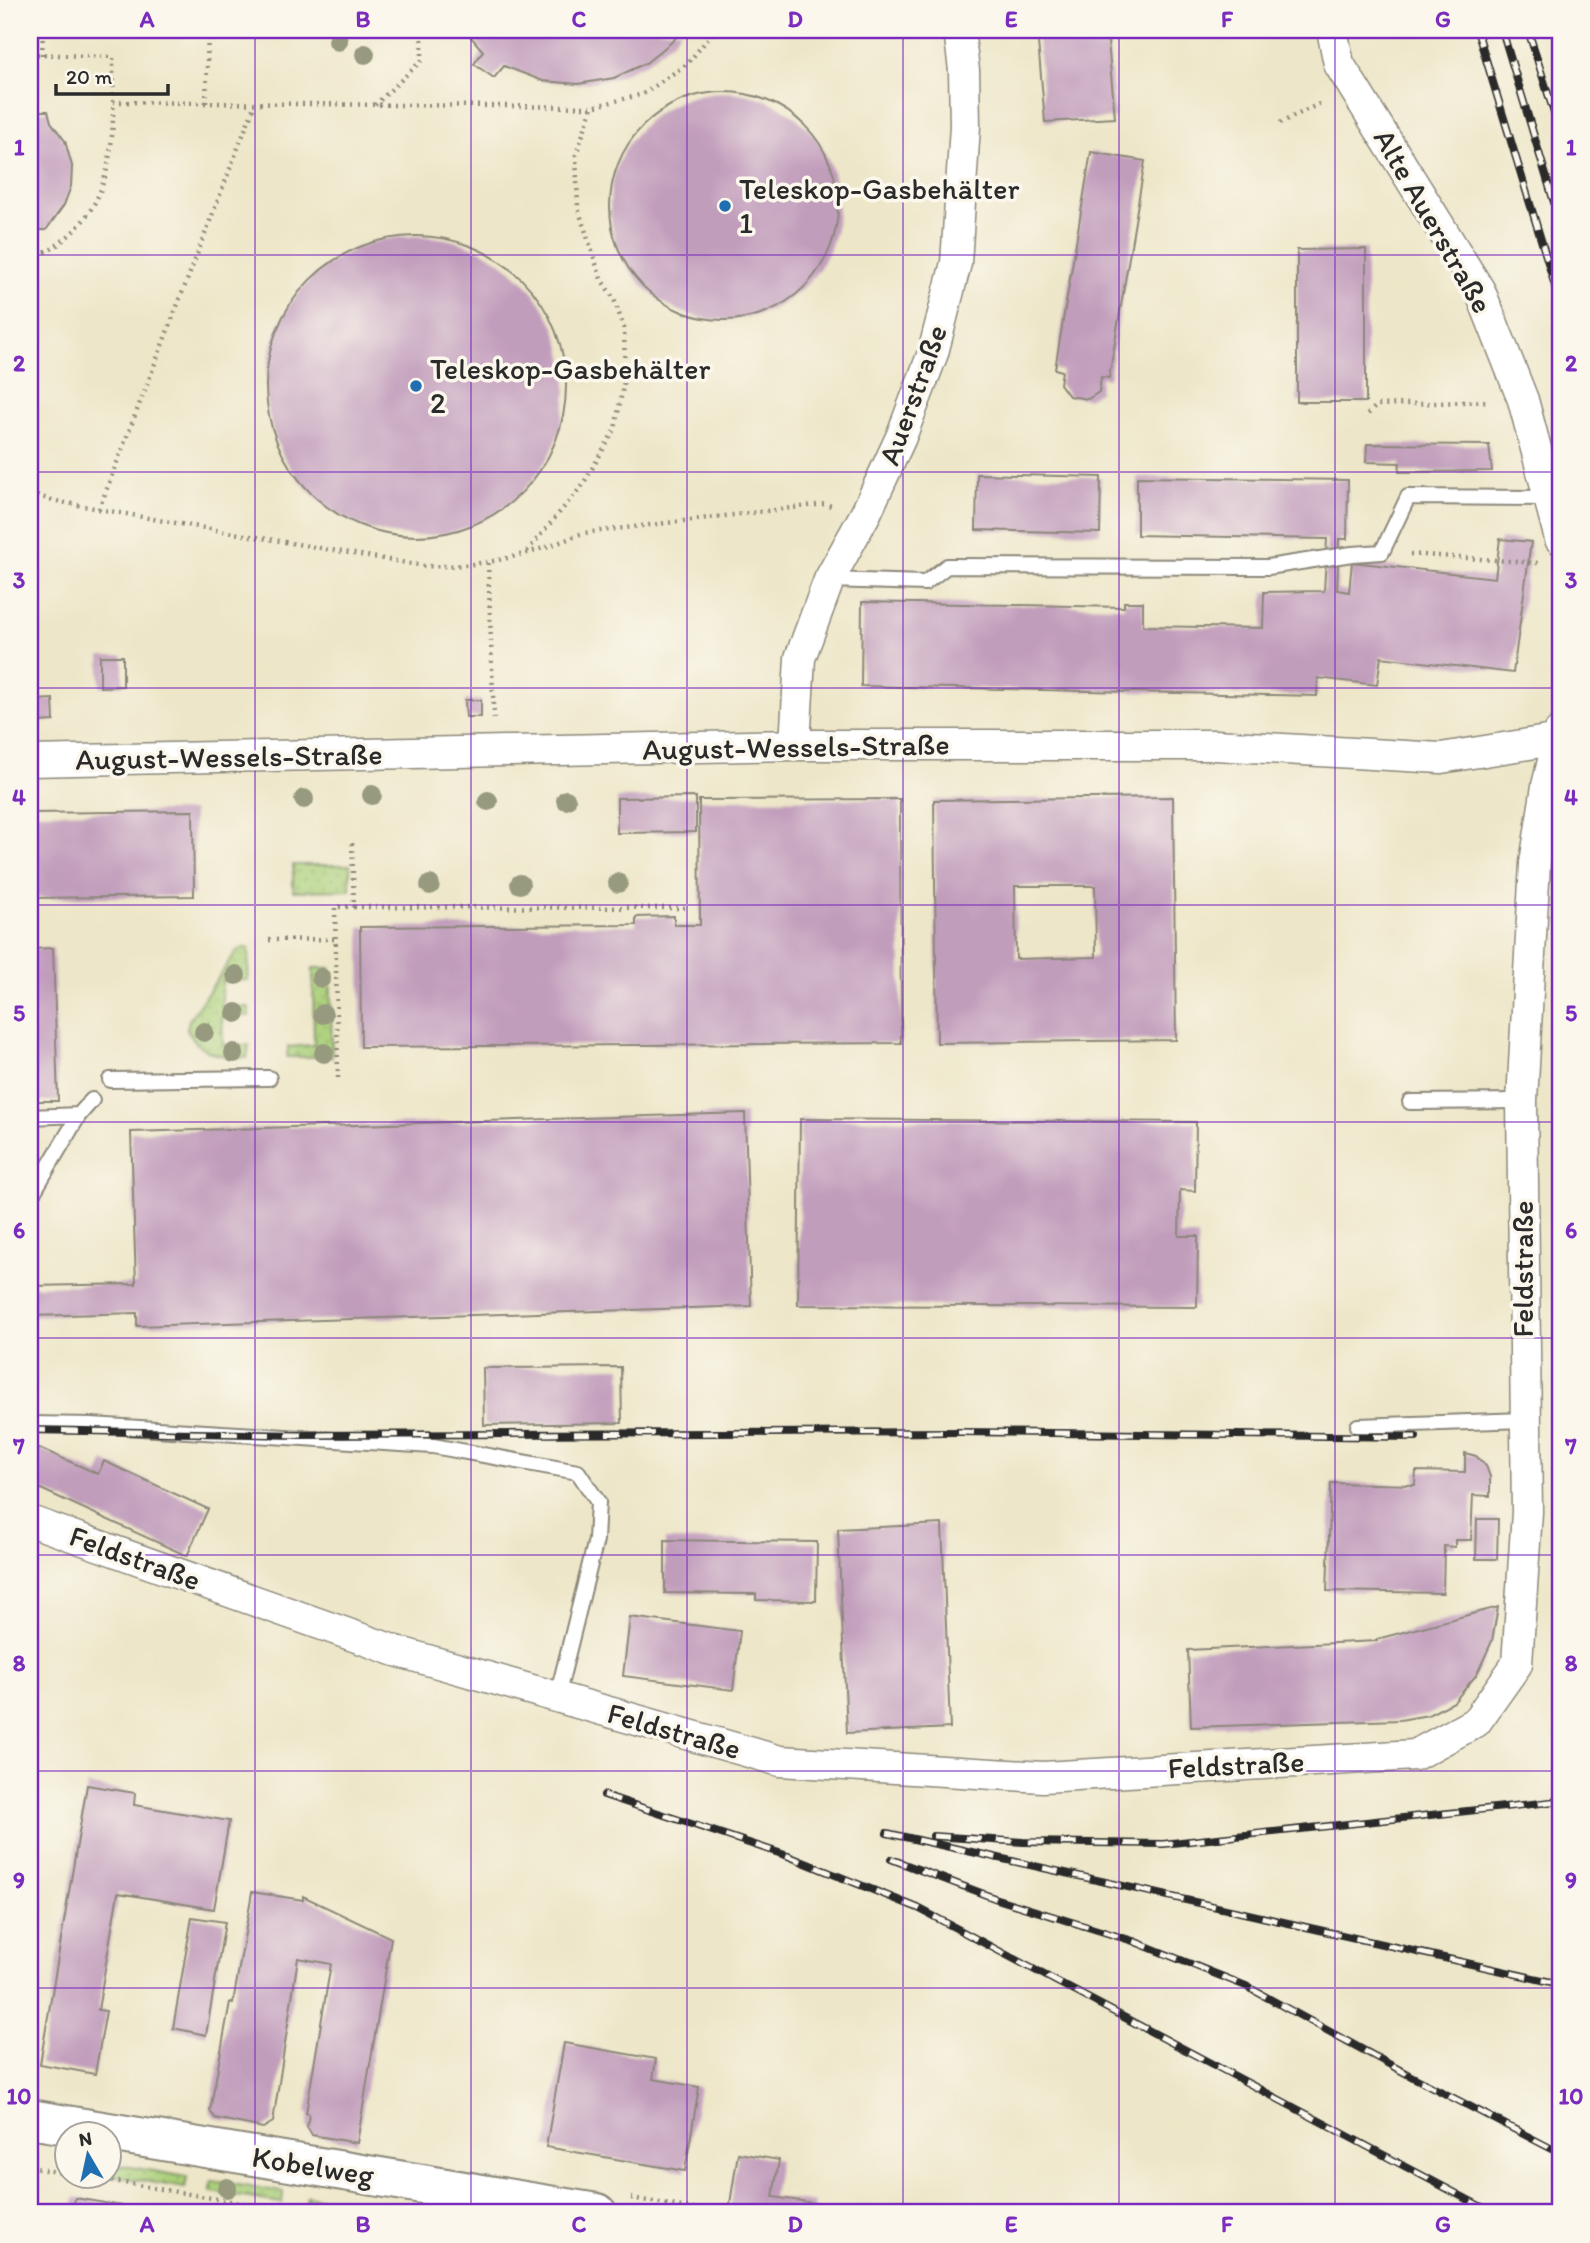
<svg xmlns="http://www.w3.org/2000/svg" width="1590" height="2243" font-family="Itim,sans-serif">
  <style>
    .green { fill: url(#green-dots); stroke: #6a7d52; stroke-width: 2 }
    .building { fill: #c19dbc; fill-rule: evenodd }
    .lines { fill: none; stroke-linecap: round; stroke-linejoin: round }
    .lane-casing { stroke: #8c887a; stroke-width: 18 }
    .street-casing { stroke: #8c887a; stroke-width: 33 }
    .secondary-casing { stroke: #8c887a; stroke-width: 42 }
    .path { stroke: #8c887a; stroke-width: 4.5; stroke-dasharray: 2 5; stroke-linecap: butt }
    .lane { stroke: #fff; stroke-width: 14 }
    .street { stroke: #fff; stroke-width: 30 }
    .secondary { stroke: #fff; stroke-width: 38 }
    .rail-casing { stroke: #2b2b2b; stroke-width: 8 }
    .rail { stroke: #fbf7ec; stroke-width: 5; stroke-dasharray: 16; stroke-linecap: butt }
    .tree { fill: #979a7e }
    .grid { fill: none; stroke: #7b2cbf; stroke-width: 2; stroke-opacity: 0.55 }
    .poi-dot { fill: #1f6fb2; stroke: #fbf7ec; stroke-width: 2.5 }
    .labels { text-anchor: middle; stroke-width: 7; stroke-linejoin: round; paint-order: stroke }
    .poi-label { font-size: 30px; fill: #2b2b2b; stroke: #fbf7ec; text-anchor: start }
    .street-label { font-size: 30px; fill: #2b2b2b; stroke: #fbf7ec }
    .neatline { fill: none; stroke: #7b2cbf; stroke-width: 2.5 }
    .grid-label { font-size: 23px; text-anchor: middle; font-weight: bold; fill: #7b2cbf }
  </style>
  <defs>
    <pattern id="green-dots" width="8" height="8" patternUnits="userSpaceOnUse" patternTransform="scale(1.75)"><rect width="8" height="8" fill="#aacf79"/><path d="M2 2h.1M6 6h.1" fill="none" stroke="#92b269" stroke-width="1.8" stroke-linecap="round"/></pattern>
  </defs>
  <rect width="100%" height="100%" fill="#fbf7ec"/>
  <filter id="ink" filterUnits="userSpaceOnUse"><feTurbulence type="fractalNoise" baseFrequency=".0143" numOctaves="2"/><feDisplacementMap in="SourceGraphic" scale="14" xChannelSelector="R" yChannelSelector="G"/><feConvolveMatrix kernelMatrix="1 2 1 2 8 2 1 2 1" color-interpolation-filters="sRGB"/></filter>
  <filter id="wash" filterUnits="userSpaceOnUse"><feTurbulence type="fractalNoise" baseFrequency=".00686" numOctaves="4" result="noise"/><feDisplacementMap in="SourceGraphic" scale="28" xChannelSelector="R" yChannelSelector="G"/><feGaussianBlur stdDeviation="1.57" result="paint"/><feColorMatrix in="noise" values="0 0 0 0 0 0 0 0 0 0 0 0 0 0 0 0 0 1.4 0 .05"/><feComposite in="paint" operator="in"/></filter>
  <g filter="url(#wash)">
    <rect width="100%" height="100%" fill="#ede6c8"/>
    <path class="green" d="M293,865H350V890L293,891Z
      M243,948L249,949L248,980L222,981V1008L249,1007V1016H222L223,1045H249L247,1058C222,1057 199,1055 187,1029L189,1020L236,952Z
      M313,968H330L332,1057H287L288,1047L314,1045Z
      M108,2163L187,2177L185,2188L109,2175Z
      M212,2181L283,2192L282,2203L211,2192Z
      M307,2196L381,2209L380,2213H331L305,2209Z"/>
    <g id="blocks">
      <path class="building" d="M465,30H681L674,40L646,63L614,78L578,84L543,81L504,66L494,78L474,64L483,51Z
        M1037,30H1107L1115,118L1045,122Z
        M610 206a114 114 0 1 1 228 0a114 114 0 1 1-228 0Z
        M30,111H48L51,122L65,141L72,166L71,186L64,205L46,230H30Z
        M1091,152L1145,161L1109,378L1101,377L1099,392L1088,399L1069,396L1060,384L1062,371L1055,369Z
        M266 386a150 150 0 1 1 300 0a150 150 0 1 1-300 0Z
        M1366,249V402H1297V250Z
        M1367,444L1489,445L1492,471L1399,472L1400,463L1366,462Z
        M977,474L1101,477L1100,533L976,530Z
        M1137,477L1348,480L1347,539H1339L1337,590L1349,592L1352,562L1495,578L1500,539L1531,542L1513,673L1381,657L1377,685L1318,678L1317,696L861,686L862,602L1124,607V602H1143V626L1263,628L1264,592L1324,591L1327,539L1137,535Z
        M100,656H123V686L100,687Z
        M53,699L54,721L36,722L35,700Z
        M465,700H481V717H466Z
        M696,797V832L617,833V798Z
        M1173,797L1176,1040L937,1043L934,800ZM1015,886H1095L1096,957L1016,959Z
        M900,799L901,1043L361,1047L360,927L636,925V917L674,916V925H700L699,800Z
        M193,811L194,896L30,898V813Z
        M53,948L58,1101H30V949Z
        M745,1113L751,1306L137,1326V1313L30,1316V1286L136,1284L131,1132Z
        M800,1119L1196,1122L1195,1191L1180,1190L1179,1236H1198L1197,1307L798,1305Z
        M621,1367L622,1423L484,1425L483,1368Z
        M39,1448L98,1474L104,1461L208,1509L187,1556L30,1484V1467Z
        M1465,1453L1476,1456L1486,1466L1490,1477V1496L1473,1495L1471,1540H1455V1547L1444,1546L1443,1593L1327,1591L1331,1483L1415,1485L1416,1471L1465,1472Z
        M1477,1519H1498L1497,1559H1476Z
        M942,1524L950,1728L847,1733L838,1529Z
        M665,1540L817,1542L816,1601L756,1600V1594L665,1593Z
        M1498,1607L1492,1641L1477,1674L1454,1702L1428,1715L1400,1720L1191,1727L1188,1650L1377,1641V1639Z
        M630,1617L740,1631L733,1690L623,1676Z
        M87,1785L135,1793L134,1805L229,1821L214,1909L118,1893L98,2010L106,2011L95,2074L40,2064Z
        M252,1892L303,1900V1896L391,1938L357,2143L312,2135L307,2127L309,2114L306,2113L331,1964L298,1958L273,2122L263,2128L215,2118L210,2111L230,2002L233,2003Z
        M192,1917L225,1922L206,2035L173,2028Z
        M30,1994L36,1995L31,2023L30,2022Z
        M564,2043L656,2059L653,2079L699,2087L685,2171L546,2147Z
        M738,2153L779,2160L773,2197L815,2203L813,2213H751L729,2210Z
        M75,2198L147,2210L146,2213H72Z"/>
    </g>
  </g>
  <g filter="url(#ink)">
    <use href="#blocks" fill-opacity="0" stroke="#8c887a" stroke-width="2"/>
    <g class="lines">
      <g class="lane-casing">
        <path id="lane" d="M829,580L925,583L947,566L1268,567L1352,554L1382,552L1408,497L1550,498
          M110,1080L269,1078
          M1410,1102L1522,1101
          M30,1117L79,1115L92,1100
          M30,1198L79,1115
          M30,1424L91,1425L433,1446L578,1472L598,1502L596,1540L557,1697
          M1358,1426L1524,1420"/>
      </g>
      <g class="street-casing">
        <path id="street" d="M1332,30L1339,64L1480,291L1523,400L1560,539
          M795,745L800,658L829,580L866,513L901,437L933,353L956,263L965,126L964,70L959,30
          M30,761L795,745H1215L1441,758L1560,739
          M30,1521L396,1651L780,1761L1043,1777L1415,1755L1476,1722L1517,1664L1527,1512L1522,1101L1535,863L1547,786L1560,731"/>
      </g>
      <g class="secondary-casing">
        <path id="secondary" d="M30,2119L597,2213"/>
      </g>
      <path class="path" d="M30,54L113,57C113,119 120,193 67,237C52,249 50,253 30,253
        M42,55L43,30
        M113,102L592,107L643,94L687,64L715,30
        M206,103L208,30
        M375,105L422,60V30
        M1280,123L1323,102
        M1368,414L1377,405L1490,401
        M30,494L56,501L164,521L424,566C482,568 530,555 583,533L825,504L831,506
        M99,509L255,104
        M527,551L582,486L615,429L625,376L624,328L614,299L601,279L578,208L576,155L592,107
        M1410,554L1538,563
        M488,563L494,720
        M354,907L688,908
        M269,940L336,939
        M338,1078L335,907H354L352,843
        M30,2167L66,2174
        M84,2176L299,2213
        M631,2198L717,2213
        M219,2213L221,2200"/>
      <use href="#lane" class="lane"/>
      <use href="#street" class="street"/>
      <use href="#secondary" class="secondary"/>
      <g class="rail-casing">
        <path id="rail" d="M1477,30L1560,302
          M1502,30L1560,222
          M1528,30L1560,132
          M1556,30L1560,42
          M30,1430L300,1435L961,1432L1416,1437
          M604,1795L788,1856L918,1908L1493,2213
          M887,1833L1560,1984
          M933,1836L1023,1842L1163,1844L1560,1801
          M891,1859L997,1899L1133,1941L1246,1986L1409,2075L1560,2153"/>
      </g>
      <use href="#rail" class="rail"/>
    </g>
    <g class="tree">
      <circle cx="338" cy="41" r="10"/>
      <circle cx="365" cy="54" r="10"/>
      <circle cx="372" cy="795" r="10"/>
      <circle cx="304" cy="799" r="10"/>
      <circle cx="566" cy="800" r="10"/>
      <circle cx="488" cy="801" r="10"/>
      <circle cx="618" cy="883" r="10"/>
      <circle cx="520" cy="884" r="10"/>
      <circle cx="430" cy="885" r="10"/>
      <circle cx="236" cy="975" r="10"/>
      <circle cx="321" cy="978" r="10"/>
      <circle cx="236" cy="1013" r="10"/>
      <circle cx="323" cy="1014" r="10"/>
      <circle cx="204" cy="1032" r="10"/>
      <circle cx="234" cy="1053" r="10"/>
      <circle cx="324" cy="1053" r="10"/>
      <circle cx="227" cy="2188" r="10"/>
    </g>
  </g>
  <path class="grid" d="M255,30V2213M471,30V2213M687,30V2213M903,30V2213M1119,30V2213M1335,30V2213M30,255H1560M30,472H1560M30,688H1560M30,905H1560M30,1122H1560M30,1338H1560M30,1555H1560M30,1771H1560M30,1988H1560"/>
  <g class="poi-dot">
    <circle cx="725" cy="206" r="7"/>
    <circle cx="416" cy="386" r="7"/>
  </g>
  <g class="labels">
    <g class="poi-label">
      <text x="739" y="199">Teleskop-Gasbehälter<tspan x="739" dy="34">1</tspan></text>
      <text x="430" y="379">Teleskop-Gasbehälter<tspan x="430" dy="34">2</tspan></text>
    </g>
    <g class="street-label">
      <text transform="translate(1433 221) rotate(60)" y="10">Alte Auerstraße</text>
      <text transform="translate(913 395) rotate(-70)" y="10">Auerstraße</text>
      <text transform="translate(796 747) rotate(-1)" y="10">August-Wessels-Straße</text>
      <text transform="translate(229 757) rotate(-1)" y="10">August-Wessels-Straße</text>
      <text transform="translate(1523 1269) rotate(-90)" y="10">Feldstraße</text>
      <text transform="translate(135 1558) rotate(20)" y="10">Feldstraße</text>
      <text transform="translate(674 1731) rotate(16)" y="10">Feldstraße</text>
      <text transform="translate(1236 1765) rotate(-3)" y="10">Feldstraße</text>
      <text transform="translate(313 2166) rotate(9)" y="10">Kobelweg</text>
    </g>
  </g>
  <rect width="1590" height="2243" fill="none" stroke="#fbf7ec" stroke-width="77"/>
  <g transform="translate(88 2155) rotate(351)"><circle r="33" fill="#fbf7ec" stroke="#a8a59f" stroke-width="2"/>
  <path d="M0-5L12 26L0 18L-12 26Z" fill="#1f6fb2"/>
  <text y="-10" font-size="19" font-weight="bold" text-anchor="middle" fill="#2b2b2b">N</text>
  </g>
  <path d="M56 84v10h112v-10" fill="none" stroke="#2b2b2b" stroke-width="3.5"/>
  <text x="66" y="84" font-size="21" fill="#2b2b2b" stroke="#fbf7ec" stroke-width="5" paint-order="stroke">20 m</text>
  <rect x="38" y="38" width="1514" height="2166" class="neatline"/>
  <g class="grid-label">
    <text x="147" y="27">A</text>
    <text x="363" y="27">B</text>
    <text x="579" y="27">C</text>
    <text x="795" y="27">D</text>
    <text x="1011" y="27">E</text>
    <text x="1227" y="27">F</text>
    <text x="1443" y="27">G</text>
    <text x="19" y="155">1</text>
    <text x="1571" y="155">1</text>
    <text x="19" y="371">2</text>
    <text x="1571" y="371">2</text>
    <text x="19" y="588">3</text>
    <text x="1571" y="588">3</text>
    <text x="19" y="805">4</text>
    <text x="1571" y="805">4</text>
    <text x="19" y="1021">5</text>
    <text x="1571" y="1021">5</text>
    <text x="19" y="1238">6</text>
    <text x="1571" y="1238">6</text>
    <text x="19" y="1454">7</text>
    <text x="1571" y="1454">7</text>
    <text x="19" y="1671">8</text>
    <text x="1571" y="1671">8</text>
    <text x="19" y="1888">9</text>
    <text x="1571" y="1888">9</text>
    <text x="19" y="2104">10</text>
    <text x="1571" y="2104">10</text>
    <text x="147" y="2232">A</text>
    <text x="363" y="2232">B</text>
    <text x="579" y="2232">C</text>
    <text x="795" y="2232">D</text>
    <text x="1011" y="2232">E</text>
    <text x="1227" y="2232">F</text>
    <text x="1443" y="2232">G</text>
  </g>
</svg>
